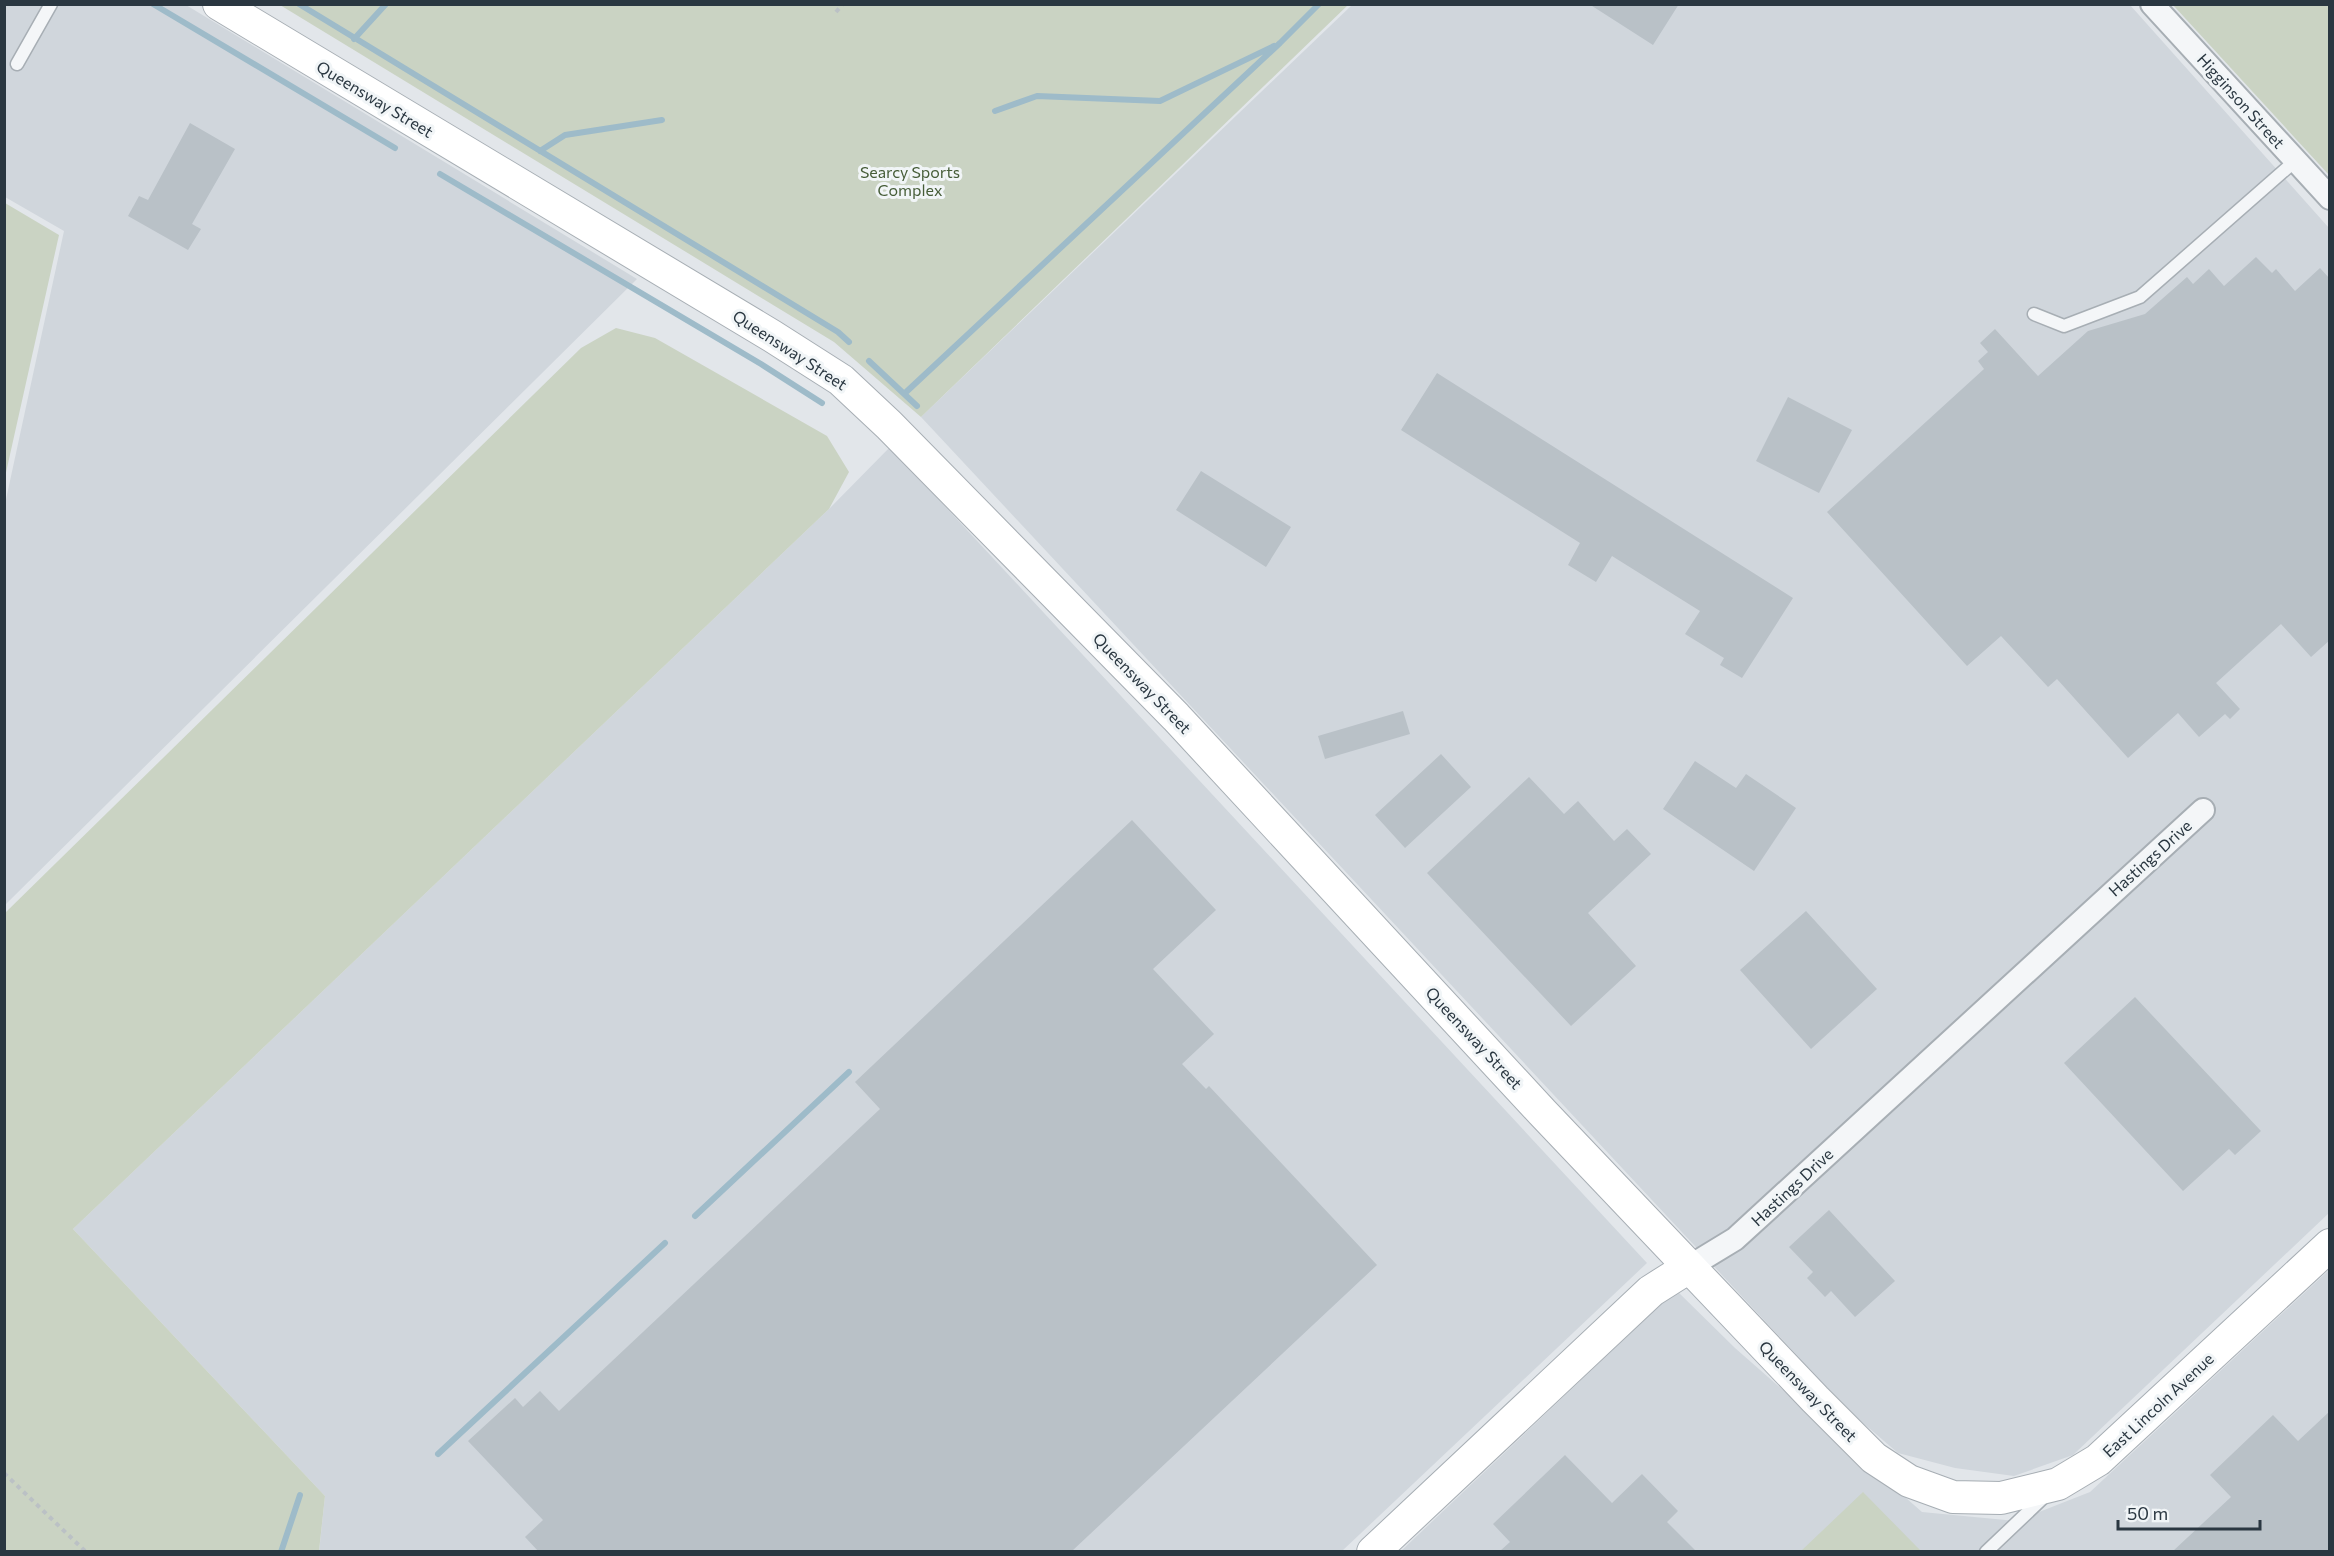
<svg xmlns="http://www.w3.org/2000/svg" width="2334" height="1556" font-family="Commissioner,sans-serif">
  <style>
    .built { fill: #d0d6dc }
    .green { fill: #cad3c3 }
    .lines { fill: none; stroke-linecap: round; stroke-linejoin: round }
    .stream { stroke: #9ebbc9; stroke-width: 6 }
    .building { fill: #b9c1c7 }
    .lane-casing { stroke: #a7aeb4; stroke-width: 15 }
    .street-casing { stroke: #a7aeb4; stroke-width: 26 }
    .secondary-casing { stroke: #a7aeb4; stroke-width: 34 }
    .path { stroke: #bbc1c5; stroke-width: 4; stroke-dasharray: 4.5 4.5; stroke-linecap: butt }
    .lane { stroke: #f4f6f8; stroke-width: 12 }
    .street { stroke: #f4f6f8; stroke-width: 22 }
    .secondary { stroke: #fff; stroke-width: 32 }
    .labels { text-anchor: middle; stroke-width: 6; stroke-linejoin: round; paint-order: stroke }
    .street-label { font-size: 16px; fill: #2a3741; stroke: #f1f5f7 }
    .park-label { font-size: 16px; fill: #465d38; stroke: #f1f5f7 }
  </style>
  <rect width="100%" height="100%" fill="#e2e6ea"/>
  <path class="built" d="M5,5H186L637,279L5,905V504L64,231L5,197Z
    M1352,5H2130L2329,228V1213L2073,1455L2014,1476L1955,1468L1898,1453L1848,1410L921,417Z
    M890,447L1647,1263L1342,1551L319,1552L325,1496L73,1229L829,509Z
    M2329,1270V1551L1400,1552L1676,1290L1735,1348L1922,1512L2016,1521L2090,1492Z"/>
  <path class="green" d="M280,5H1348L921,417L834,342Z
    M2173,5H2329V175Z
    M5,203L59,235L5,477Z
    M616,328L655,338L827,436L849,472L829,509L73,1229L325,1496L319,1551H5V913L581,348Z
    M1863,1492L1921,1551H1801Z"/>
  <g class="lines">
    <path class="stream" d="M153,4L395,148
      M299,4L838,332L849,342
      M354,39L386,4
      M995,111L1037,96L1160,101L1274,46
      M540,151L565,135L662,120
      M440,174L761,364L822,403
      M869,361L917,406
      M904,394L1280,43L1319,4
      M695,1216L849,1072
      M438,1454L665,1243
      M281,1552L300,1495"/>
  </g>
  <path class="building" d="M1589,4H1679L1653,45Z
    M190,123L235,149L192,224L201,229L188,250L128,216L139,196L148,200Z
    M2256,257L2272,273L2276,269L2295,291L2320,268L2330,279V640L2311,657L2281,624L2216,683L2240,709L2230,719L2225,714L2199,737L2178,713L2128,758L2057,679L2048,687L2001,636L1967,666L1827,512L1984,369L1978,361L1988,352L1980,343L1995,329L2038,376L2088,331L2145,314L2187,277L2193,284L2209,269L2224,286Z
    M1437,373L1793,598L1742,678L1720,665L1724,658L1685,634L1700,611L1612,556L1596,582L1568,565L1580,543L1401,430Z
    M1788,397L1852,430L1819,493L1756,461Z
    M1201,471L1291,527L1266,567L1176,510Z
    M1403,711L1410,734L1325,759L1318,736Z
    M1441,754L1471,787L1405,848L1375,815Z
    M1695,761L1736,788L1746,774L1796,808L1754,871L1663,809Z
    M1529,777L1564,814L1578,801L1614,841L1627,829L1651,854L1588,913L1636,966L1571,1026L1427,873Z
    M1132,820L1216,910L1153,969L1214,1034L1182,1064L1206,1089L1209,1086L1377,1265L1072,1551H538L525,1537L543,1520L468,1441L515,1398L523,1407L540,1391L559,1411L880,1109L855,1082Z
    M1806,911L1877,989L1811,1049L1740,970Z
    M2135,997L2261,1131L2235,1155L2229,1149L2183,1191L2064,1063Z
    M1829,1210L1895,1281L1855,1317L1831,1291L1825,1297L1807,1278L1813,1272L1789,1247Z
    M2330,1411V1551H2173L2231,1497L2210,1475L2273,1415L2298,1441Z
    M1565,1455L1612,1503L1642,1474L1678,1511L1667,1522L1696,1551H1500L1510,1542L1493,1524Z"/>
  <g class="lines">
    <g class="lane-casing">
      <path id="lane" d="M17,64L51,4
        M2034,314L2064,326L2140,297L2295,161
        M1986,1552L2046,1495"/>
    </g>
    <g class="street-casing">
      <path id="street" d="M2152,4L2330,198
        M1689,1267L1735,1239L2203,810"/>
    </g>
    <g class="secondary-casing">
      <path id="secondary" d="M219,4L772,336L841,380L889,425L1176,717L1542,1112L1815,1399L1874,1458L1909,1481L1953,1497L2001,1498L2058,1484L2098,1460L2330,1245
        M1373,1552L1651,1291L1689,1267"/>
    </g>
    <path class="path" d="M836,12L843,4
      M4,1473L86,1552"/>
    <use href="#lane" class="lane"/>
    <use href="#street" class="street"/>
    <use href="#secondary" class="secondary"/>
  </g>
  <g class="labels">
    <g class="street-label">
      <text transform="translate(375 99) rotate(31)" y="6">Queensway Street</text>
      <text transform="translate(2241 101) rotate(48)" y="6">Higginson Street</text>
      <text transform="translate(790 350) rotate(33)" y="6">Queensway Street</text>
      <text transform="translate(1142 683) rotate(46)" y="6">Queensway Street</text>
      <text transform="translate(2150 858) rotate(-42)" y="6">Hastings Drive</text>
      <text transform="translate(1474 1038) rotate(47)" y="6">Queensway Street</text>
      <text transform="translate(1792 1187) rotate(-43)" y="6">Hastings Drive</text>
      <text transform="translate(1808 1391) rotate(46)" y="6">Queensway Street</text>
      <text transform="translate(2158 1405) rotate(-43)" y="6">East Lincoln Avenue</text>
    </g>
    <g class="park-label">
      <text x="910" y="178">Searcy Sports<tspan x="910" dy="18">Complex</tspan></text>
    </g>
  </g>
  <rect width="2334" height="1556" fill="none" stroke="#2a3741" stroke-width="12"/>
  <path d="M2118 1520v9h142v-9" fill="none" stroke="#2a3741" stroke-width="3"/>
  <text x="2127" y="1520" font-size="18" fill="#2a3741" stroke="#f1f5f7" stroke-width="4.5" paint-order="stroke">50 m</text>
</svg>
